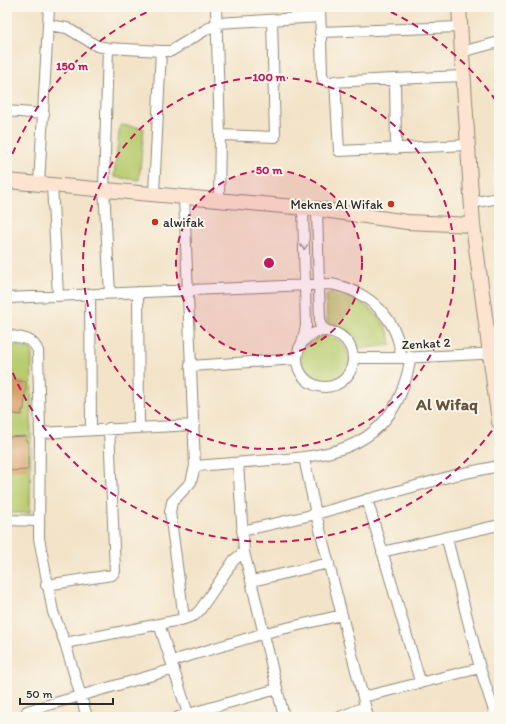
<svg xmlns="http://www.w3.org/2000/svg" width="506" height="724" font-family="Itim,sans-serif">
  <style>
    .green { fill: #b9cc6f; stroke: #727c4d }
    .building { fill: #d59c62 }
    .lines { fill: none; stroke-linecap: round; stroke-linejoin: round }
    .street-casing { stroke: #8f887a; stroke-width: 12 }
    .secondary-casing { stroke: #8f887a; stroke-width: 16 }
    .street { stroke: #fff; stroke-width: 10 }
    .secondary { stroke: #fde4d1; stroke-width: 14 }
    .oneway { stroke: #a0a0a0 }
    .ring { fill: none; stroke: #c2185b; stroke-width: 2; stroke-dasharray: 7 5 }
    .poi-dot { fill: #c8321e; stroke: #fbf7ec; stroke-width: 1.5 }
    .labels { text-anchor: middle; stroke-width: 4; stroke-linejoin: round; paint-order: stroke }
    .poi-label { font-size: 13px; fill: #2b2b2b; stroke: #fbf7ec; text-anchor: end }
    .street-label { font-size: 13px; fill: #2b2b2b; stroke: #fbf7ec }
    .district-label { font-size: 17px; font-weight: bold; fill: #66533e; stroke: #fbf7ec }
    .centre { fill: #c2185b; stroke: #fbf7ec; stroke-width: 2 }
    .ring-label { font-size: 12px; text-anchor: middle; font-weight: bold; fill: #c2185b; stroke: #fbf7ec; stroke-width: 4; stroke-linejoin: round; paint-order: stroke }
  </style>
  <rect width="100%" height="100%" fill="#fbf7ec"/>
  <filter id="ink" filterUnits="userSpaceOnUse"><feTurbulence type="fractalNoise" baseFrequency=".025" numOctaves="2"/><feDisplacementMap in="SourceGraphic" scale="8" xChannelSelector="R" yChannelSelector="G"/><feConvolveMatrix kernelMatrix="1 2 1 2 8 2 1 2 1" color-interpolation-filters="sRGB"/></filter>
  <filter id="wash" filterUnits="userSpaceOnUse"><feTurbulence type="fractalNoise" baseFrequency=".012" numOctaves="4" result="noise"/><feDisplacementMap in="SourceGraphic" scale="16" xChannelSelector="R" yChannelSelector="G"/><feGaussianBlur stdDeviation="0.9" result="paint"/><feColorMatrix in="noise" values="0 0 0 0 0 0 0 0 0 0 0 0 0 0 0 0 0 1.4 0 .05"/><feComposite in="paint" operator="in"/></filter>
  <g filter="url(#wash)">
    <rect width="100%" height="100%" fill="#f3e4c9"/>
    <path class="green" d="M120,125L144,128L139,180L114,177Z
      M333,292C357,295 390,318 391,345L363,348L359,347L347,331L327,322L326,297L327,294Z
      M301 360a24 24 0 1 1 48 0a24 24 0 1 1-48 0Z
      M7,345L32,349L30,513H7Z"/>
    <g id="blocks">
      <path class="building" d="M7,379L26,382L24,410H22V415L7,413Z
        M26,436V441H28V470L7,471V437Z"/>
    </g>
  </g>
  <g filter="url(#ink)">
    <use href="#blocks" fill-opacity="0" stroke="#8f887a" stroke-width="1"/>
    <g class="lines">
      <g class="street-casing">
        <path id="street" d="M216,7L220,135L219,200
          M320,7L322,74L323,79L328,82L462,76
          M48,25L67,28L97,46L108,48L161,51H171L217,23L319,17
          M320,32L460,27
          M108,48L104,189L110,293
          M461,52L499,42
          M395,79L396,149
          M335,81L339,151L467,145
          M7,111L44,114
          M220,135L275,137L272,20
          M39,184L49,7
          M52,184L58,295
          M154,193L161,51
          M184,197L195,466L191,482L172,502L170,512L184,619
          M471,203L499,198
          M317,209L320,324L323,328L328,331
          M138,292L139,426
          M90,294L91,429
          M7,298L331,284C369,291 399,319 401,358
          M297 359a28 28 0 1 1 56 0a28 28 0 1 1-56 0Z
          M7,335C20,338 33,337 38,351L40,433L39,538L53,612L65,643L87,717
          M302,343L306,326L303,208
          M354,358H401L499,353
          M190,366L297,359
          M40,433L194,425
          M304,458L316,514L368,717
          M238,463L244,552L284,717
          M195,466C221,464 246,462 272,460C326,456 378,450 401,393C405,381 410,370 410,357
          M367,499L420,681
          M7,520L38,521
          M242,531L316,514L455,475L499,466
          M447,539L480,668L496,717
          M382,552L499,525
          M252,581L329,563
          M46,585L112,575L115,571L109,428
          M159,624L189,717
          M65,643L184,619L195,615L200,610L234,560L244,552
          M172,661L265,633L342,615
          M363,697L480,668
          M27,711L174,669
          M178,717L277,689
          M340,717L365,707"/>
      </g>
      <g class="secondary-casing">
        <path id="secondary" d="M459,7L473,225L499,422
          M7,181L317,209L407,222L473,225"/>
      </g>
      <use href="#street" class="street"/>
      <use href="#secondary" class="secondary"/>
    </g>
    <defs><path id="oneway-chevron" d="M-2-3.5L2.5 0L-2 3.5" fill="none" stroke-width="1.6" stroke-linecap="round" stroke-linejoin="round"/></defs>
    <use class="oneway" href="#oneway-chevron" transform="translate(304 247) rotate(88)"/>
  </g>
  <circle cx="269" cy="263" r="93" fill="#c2185b" fill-opacity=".12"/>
  <g class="ring">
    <circle cx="269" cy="263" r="93"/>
    <circle cx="269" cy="263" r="186"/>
    <path d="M499 421A279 279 0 0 1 8 361M8 165A279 279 0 0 1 158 7M380 7A279 279 0 0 1 499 105"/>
  </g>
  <g class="poi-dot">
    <circle cx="391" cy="204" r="4"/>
    <circle cx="155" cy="222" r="4"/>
  </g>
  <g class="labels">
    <g class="poi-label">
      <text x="383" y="209">Meknes Al Wifak</text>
      <text x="163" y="227" text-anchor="start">alwifak</text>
    </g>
    <g class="street-label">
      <text transform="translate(426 343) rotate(-3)" y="5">Zenkat 2</text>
    </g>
    <g class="district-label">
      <text x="447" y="410">Al Wifaq</text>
    </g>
  </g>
  <circle cx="269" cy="263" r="6" class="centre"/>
  <g class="ring-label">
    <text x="72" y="70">150 m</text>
    <text x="269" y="81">100 m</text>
    <text x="269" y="174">50 m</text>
  </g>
  <rect width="506" height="724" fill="none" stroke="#fbf7ec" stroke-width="24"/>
  <path d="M20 698v6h93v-6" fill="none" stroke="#2b2b2b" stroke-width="2"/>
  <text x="26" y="698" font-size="12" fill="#2b2b2b" stroke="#fbf7ec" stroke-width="3" paint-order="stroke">50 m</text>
</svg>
